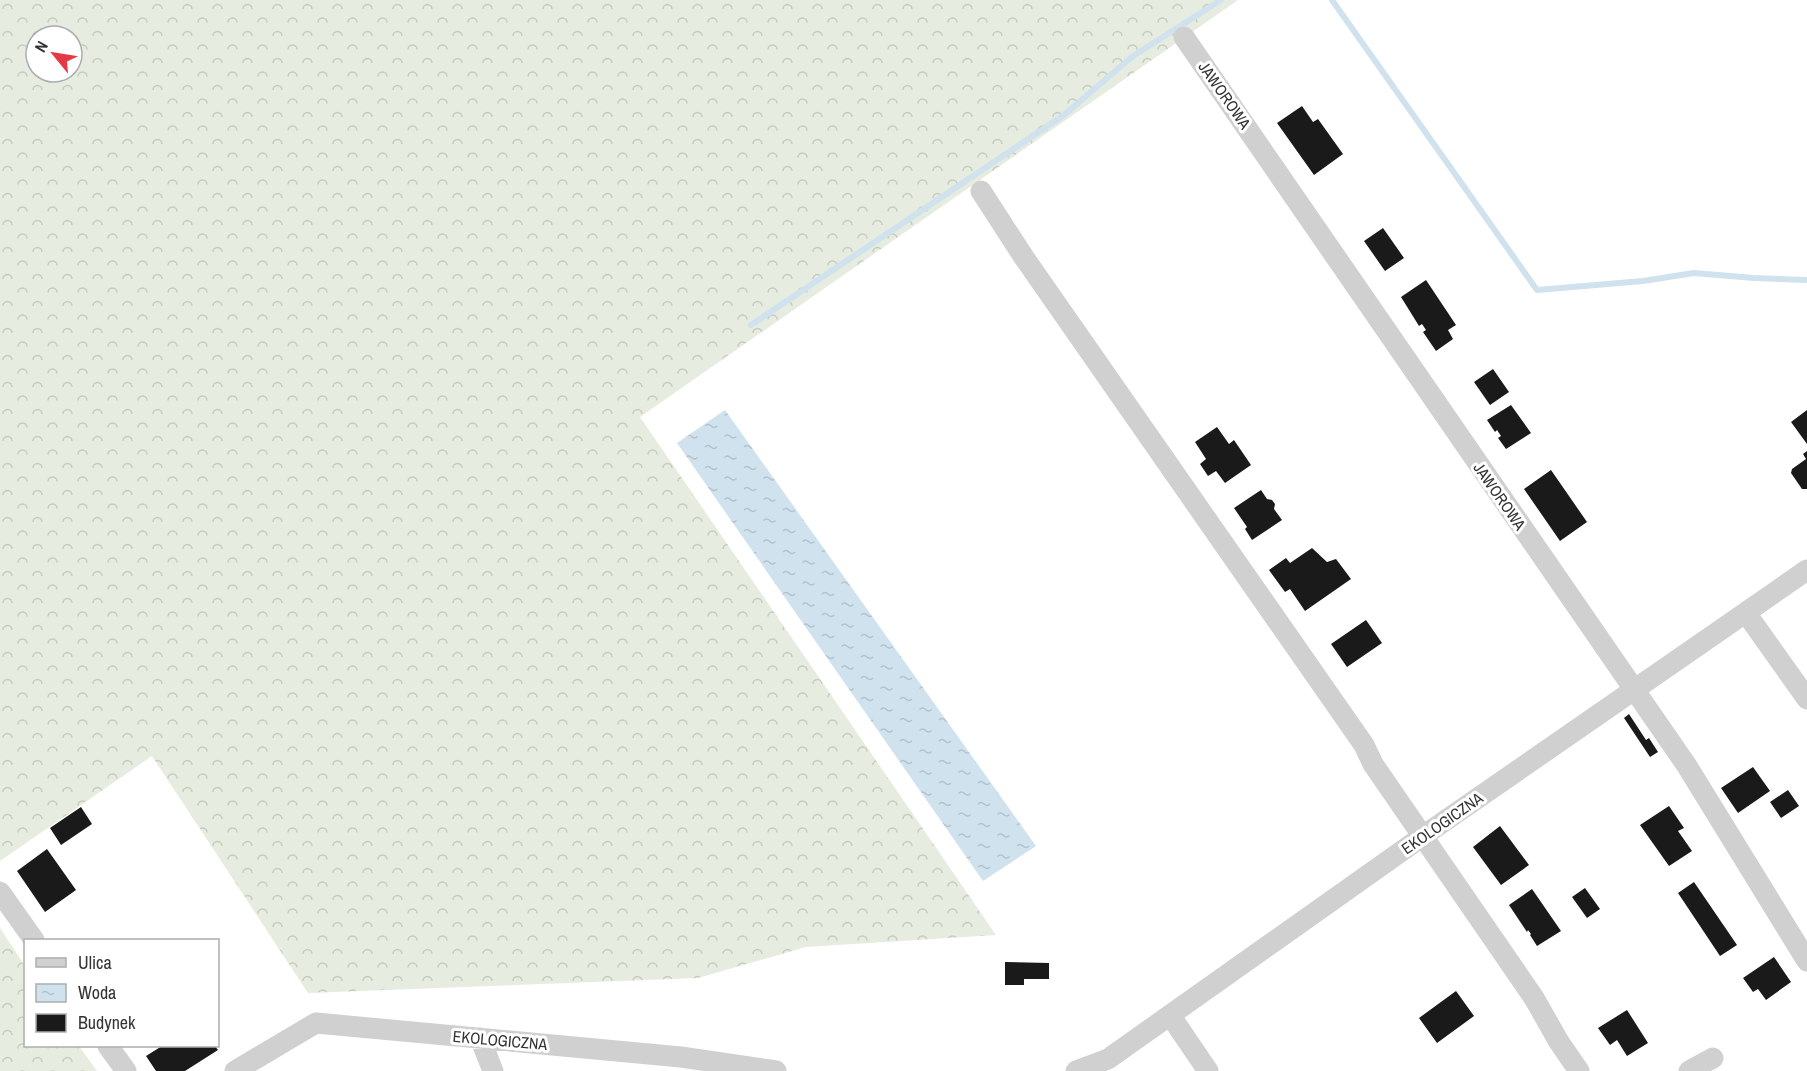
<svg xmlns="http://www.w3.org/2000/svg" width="1807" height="1071" font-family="'Archivo Narrow',sans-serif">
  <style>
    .forest { fill: url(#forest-crowns); fill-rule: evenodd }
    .water { fill: url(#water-ripples) }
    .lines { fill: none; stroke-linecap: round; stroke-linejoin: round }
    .stream { stroke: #cfe2ee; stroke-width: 6 }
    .building { fill: #1a1a1a }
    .minor { stroke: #d0d0d0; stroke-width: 21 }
    .labels { text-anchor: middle; stroke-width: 6; stroke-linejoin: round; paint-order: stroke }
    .street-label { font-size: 16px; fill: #333; stroke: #fff }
  </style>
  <defs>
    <pattern id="forest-crowns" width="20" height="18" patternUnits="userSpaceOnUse" patternTransform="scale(1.5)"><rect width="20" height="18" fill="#e6ecdf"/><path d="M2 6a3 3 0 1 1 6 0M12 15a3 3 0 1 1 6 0" fill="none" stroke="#c6cbc0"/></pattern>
    <pattern id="water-ripples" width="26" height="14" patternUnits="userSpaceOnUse" patternTransform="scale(1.5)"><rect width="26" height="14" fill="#cfe2ee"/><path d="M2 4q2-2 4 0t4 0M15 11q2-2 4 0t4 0" fill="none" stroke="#b2c2cd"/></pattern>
  </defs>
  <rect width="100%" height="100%" fill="#fff"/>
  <path class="forest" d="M0,0H1238L640,417L996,935L806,947L698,978L308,993L152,756L0,861ZM36,36H72V72H36Z
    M0,928L25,966L26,1046H79L97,1071H0Z"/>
  <path class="water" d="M725,410L1036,846L983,881L677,443Z"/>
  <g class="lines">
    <path class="stream" d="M1332,0L1537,290L1643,281L1694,273L1754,278L1807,280
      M751,325L1064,115L1133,56L1221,0"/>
  </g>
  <path class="building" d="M1302,106L1313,122L1318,119L1343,154L1314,175L1277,123Z
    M1383,228L1404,258L1385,271L1364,241Z
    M1426,280L1456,325L1448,330L1453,339L1436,351L1423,332L1426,330L1422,324L1419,326L1401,297Z
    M1493,369L1509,392L1490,405L1474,382Z
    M1511,405L1531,433L1506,449L1498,438L1501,436L1497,430L1495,432L1487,420Z
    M1807,410V444L1791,422Z
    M1217,427L1229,444L1234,440L1251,465L1225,483L1216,471L1208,476L1200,464L1206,459L1195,442Z
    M1807,451V489H1802L1791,473L1792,469L1806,459L1803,454Z
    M1551,470L1587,522L1560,541L1524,489Z
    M1261,490L1267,499L1272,500L1275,504L1274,509L1282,520L1252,540L1245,529L1247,527L1234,508Z
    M1312,548L1327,562L1336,559L1351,579L1305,611L1290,589L1285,592L1269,570L1286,558L1290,563Z
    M1366,620L1382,643L1347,667L1331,644Z
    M1629,714L1646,740L1649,738L1658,752L1650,757L1624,718Z
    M1753,767L1770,791L1738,813L1721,788Z
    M1788,790L1799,806L1781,818L1770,802Z
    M1669,806L1684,828L1678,831L1692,851L1669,866L1640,825Z
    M81,807L92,824L61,845L50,828Z
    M1500,826L1529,865L1501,885L1473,847Z
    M47,849L76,890L45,912L17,871Z
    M1694,882L1737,945L1720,956L1678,893Z
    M1585,888L1600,909L1587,918L1572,897Z
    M1532,889L1561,931L1537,946L1530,935L1531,934L1528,930L1527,932L1509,905Z
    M1774,957L1791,982L1766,1000L1758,989L1753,992L1743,978Z
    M1005,962L1049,963V979H1024V985H1005Z
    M1456,991L1474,1016L1437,1043L1419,1018Z
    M1627,1010L1648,1043L1627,1056L1617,1040L1610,1045L1598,1028Z
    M162,1046H215L218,1050L185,1071H156L146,1056Z"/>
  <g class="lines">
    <path class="minor" d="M1184,37L1687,766L1807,961
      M981,191L1023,256L1364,745L1373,764L1534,998L1559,1042L1579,1071
      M1746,613L1807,699
      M0,892L34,940
      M1170,1015L1208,1071
      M480,1038L493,1071
      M108,1046L126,1071
      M235,1071L316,1023L681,1057L776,1071
      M1076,1071L1108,1059L1423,836L1807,570
      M1689,1071L1713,1058"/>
  </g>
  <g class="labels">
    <g class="street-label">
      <text transform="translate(1225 95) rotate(55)" y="6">JAWOROWA</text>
      <text transform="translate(1500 496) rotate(55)" y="6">JAWOROWA</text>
      <text transform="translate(1442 823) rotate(-35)" y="6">EKOLOGICZNA</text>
      <text transform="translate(500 1040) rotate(5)" y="6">EKOLOGICZNA</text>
    </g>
  </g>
  <rect x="24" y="939" width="195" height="108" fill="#ffffff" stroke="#adadad" stroke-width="1.5"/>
  <rect x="36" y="958" width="30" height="9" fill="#d0d0d0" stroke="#adadad" stroke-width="1.5"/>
  <text x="78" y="969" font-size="18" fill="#333333">Ulica</text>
  <rect x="36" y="984" width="30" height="18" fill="url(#water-ripples)" stroke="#adadad" stroke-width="1.5"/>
  <text x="78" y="999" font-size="18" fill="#333333">Woda</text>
  <rect x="36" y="1014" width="30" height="18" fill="#1a1a1a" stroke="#adadad" stroke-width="1.5"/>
  <text x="78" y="1029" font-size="18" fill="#333333">Budynek</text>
  <g transform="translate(54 54) rotate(300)"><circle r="28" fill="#ffffff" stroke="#adadad" stroke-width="1.5"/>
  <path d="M0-4.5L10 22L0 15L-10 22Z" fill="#e63946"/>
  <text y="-9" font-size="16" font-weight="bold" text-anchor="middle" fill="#333333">N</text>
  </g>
</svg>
